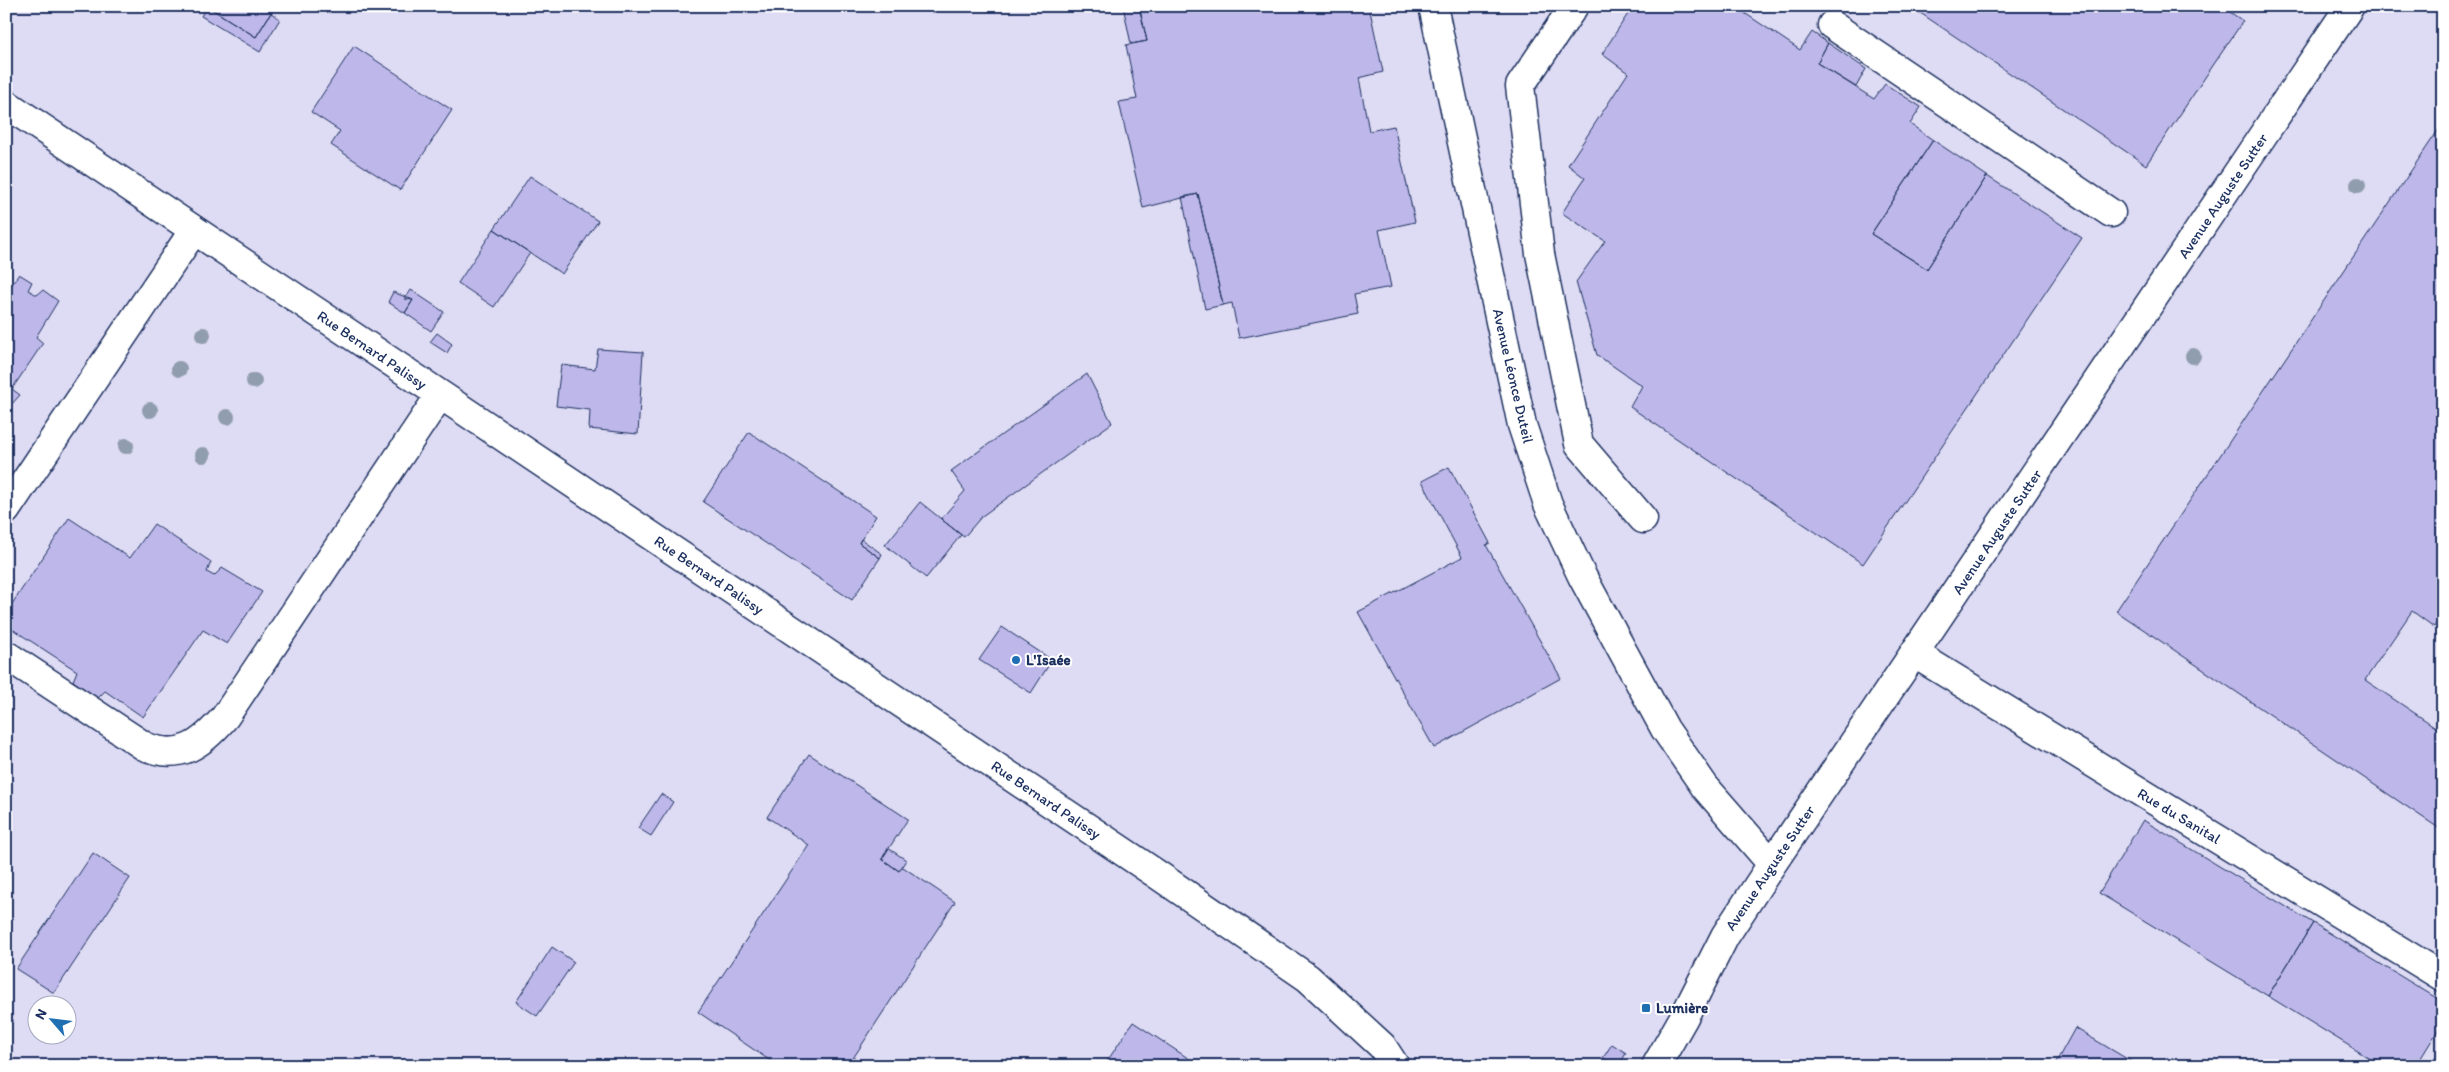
<svg xmlns="http://www.w3.org/2000/svg" width="2449" height="1072" font-family="Itim,sans-serif">
  <style>
    .built { fill: #dedbf4; fill-rule: evenodd }
    .building { fill: #beb8ea; stroke: #1b2f5e }
    .lines { fill: none; stroke-linecap: round; stroke-linejoin: round }
    .minor-casing { stroke: #1b2f5e; stroke-width: 31 }
    .minor { stroke: #fff; stroke-width: 28 }
    .tree { fill: #909dae }
    .poi-dot { fill: #1f6fb2; stroke: #fff; stroke-width: 2 }
    .labels { text-anchor: middle; stroke-width: 4; stroke-linejoin: round; paint-order: stroke }
    .street-label { font-size: 15px; fill: #1b2f5e; stroke: #fff }
    .poi-label { font-size: 15px; font-weight: bold; fill: #1b2f5e; stroke: #fff; text-anchor: start }
  </style>
  <rect width="100%" height="100%" fill="#eceaf9"/>
  <filter id="ink" filterUnits="userSpaceOnUse"><feTurbulence type="fractalNoise" baseFrequency=".02" numOctaves="2"/><feDisplacementMap in="SourceGraphic" scale="10" xChannelSelector="R" yChannelSelector="G"/><feConvolveMatrix kernelMatrix="1 2 1 2 8 2 1 2 1" color-interpolation-filters="sRGB"/></filter>
  <g filter="url(#ink)">
    <path class="built" d="M6,6H2443V1066H6ZM38,1004H68V1034H38Z"/>
    <path class="building" d="M207,6L256,37L271,13L280,19L260,52L201,16Z
      M207,6H275L256,37Z
      M1123,6H1139L1147,41L1131,44Z
      M1139,6H1369L1383,72L1359,78L1369,131L1394,126L1415,222L1379,230L1391,287L1354,294L1358,314L1239,338L1232,303L1223,305L1198,194L1143,208L1119,102L1137,99L1126,45L1147,41Z
      M1633,6H1734L1800,50L1812,32L1828,43L1817,63L1874,99L1885,84L1921,107L1910,124L1933,140L1871,234L1927,269L1987,176L2082,238L1863,564L1630,407L1642,386L1597,355L1576,282L1605,241L1562,213L1585,178L1568,165L1628,73L1602,54Z
      M1910,6H2221L2243,21L2146,165Z
      M1828,43L1866,69L1856,87L1817,63Z
      M354,46L452,110L400,190L331,145L340,131L311,112Z
      M2443,123V613L2434,627L2412,611L2365,680L2443,732V831L2116,611Z
      M1933,140L1987,176L1927,269L1871,234Z
      M530,176L598,221L562,274L494,229Z
      M1198,194L1223,305L1205,309L1182,197Z
      M494,229L530,253L494,307L458,283Z
      M19,274L32,282L28,290L37,295L43,290L58,301L36,337L43,343L12,389L20,395L10,406L6,403V293Z
      M411,290L444,312L431,331L405,313L413,300L405,299Z
      M393,292L413,300L405,313L388,302Z
      M437,333L452,344L447,353L430,342Z
      M598,349L643,352L638,434L589,429L590,410L556,406L561,365L595,369Z
      M1087,374L1112,423L982,516L964,537L941,519L965,491L951,471Z
      M749,432L876,516L859,543L880,558L852,600L703,502Z
      M1449,467L1490,543L1486,545L1561,678L1434,748L1358,612L1462,557L1422,481Z
      M920,502L961,535L926,578L885,545Z
      M69,518L130,558L154,524L211,562L207,572L214,576L222,568L262,592L227,644L203,630L143,717L105,691L98,698L73,681L77,671L6,625V613Z
      M861,539L882,554L880,558L859,543Z
      M1002,627L1052,660L1031,693L979,660Z
      M809,754L908,819L882,859L899,871L903,867L955,902L848,1066H778L698,1012L809,845L767,817Z
      M661,794L673,802L651,836L638,828Z
      M2143,820L2313,923L2268,996L2099,893Z
      M888,848L906,860L899,871L882,859Z
      M93,853L130,878L54,993L16,969Z
      M2313,923L2443,1002V1022L2416,1066H2382L2268,996Z
      M552,947L574,962L537,1016L516,1002Z
      M1133,1022L1200,1066H1104Z
      M2075,1028L2139,1066H2054Z
      M1612,1044L1626,1053L1619,1066L1603,1058Z"/>
    <g class="lines">
      <g class="minor-casing">
        <path id="minor" d="M1433,6L1522,425L1548,504L1582,576L1665,729L1705,787L1772,864
          M1574,6L1520,86L1540,254L1579,444L1643,519
          M1832,25L2111,213
          M6,104L1158,875L1308,978L1382,1046L1395,1066
          M6,510L194,230
          M1915,654L2443,977
          M6,655L144,746C180,761 201,745 225,717L440,395
          M1656,1066L1684,1017L1725,936L1772,864L2350,6"/>
      </g>
      <use href="#minor" class="minor"/>
    </g>
    <g class="tree">
      <circle cx="2358" cy="185" r="8"/>
      <circle cx="203" cy="335" r="8"/>
      <circle cx="2193" cy="356" r="8"/>
      <circle cx="179" cy="369" r="8"/>
      <circle cx="254" cy="381" r="8"/>
      <circle cx="150" cy="410" r="8"/>
      <circle cx="227" cy="417" r="8"/>
      <circle cx="126" cy="446" r="8"/>
      <circle cx="203" cy="455" r="8"/>
    </g>
  </g>
  <g class="poi-dot">
    <circle cx="1016" cy="660" r="5"/>
    <rect x="1641" y="1003" width="10" height="10" rx="2.5"/>
  </g>
  <g class="labels">
    <g class="street-label">
      <text transform="translate(2223 196) rotate(-56)" y="5">Avenue Auguste Sutter</text>
      <text transform="translate(372 350) rotate(34)" y="5">Rue Bernard Palissy</text>
      <text transform="translate(1513 376) rotate(77)" y="5">Avenue Léonce Duteil</text>
      <text transform="translate(1997 532) rotate(-56)" y="5">Avenue Auguste Sutter</text>
      <text transform="translate(709 575) rotate(34)" y="5">Rue Bernard Palissy</text>
      <text transform="translate(1046 800) rotate(34)" y="5">Rue Bernard Palissy</text>
      <text transform="translate(2179 816) rotate(31)" y="5">Rue du Sanital</text>
      <text transform="translate(1770 868) rotate(-56)" y="5">Avenue Auguste Sutter</text>
    </g>
    <g class="poi-label">
      <text x="1026" y="665">L'Isaée</text>
      <text x="1656" y="1013">Lumière</text>
    </g>
  </g>
  <rect width="2449" height="1072" fill="none" stroke="#fff" stroke-width="25"/>
  <rect x="12" y="12" width="2424" height="1047" fill="none" stroke="#1b2f5e" stroke-width="2" filter="url(#ink)"/>
  <g transform="translate(52 1020) rotate(298)"><circle r="24" fill="#ffffff" stroke="#a4acbf"/>
  <path d="M0-4L9 19L0 12L-9 19Z" fill="#1f6fb2"/>
  <text y="-8" font-size="14" font-weight="bold" text-anchor="middle" fill="#1b2f5e">N</text>
  </g>
</svg>
